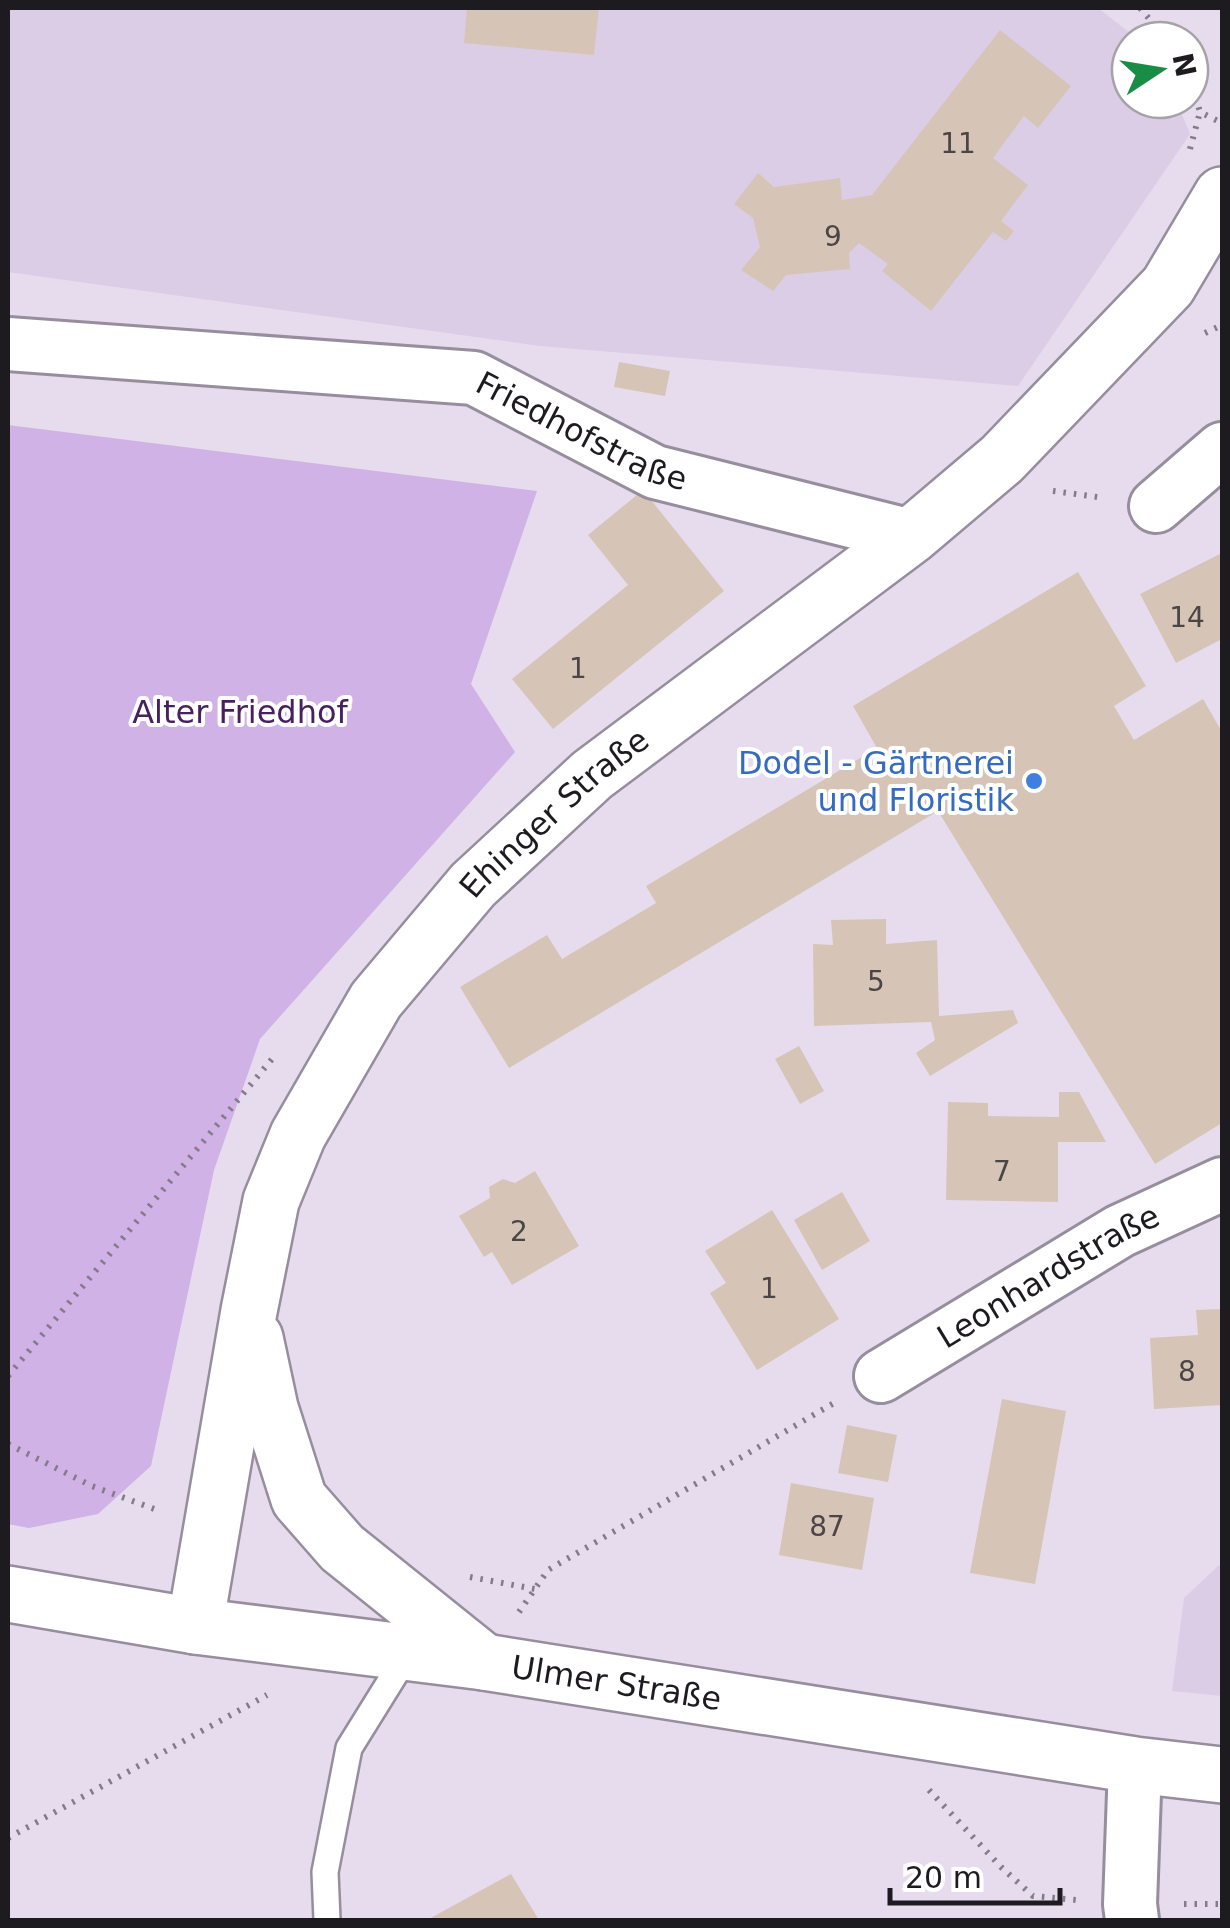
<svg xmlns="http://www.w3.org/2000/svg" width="1230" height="1928" font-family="'DejaVu Sans',sans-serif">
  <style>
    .built { fill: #dbcde6 }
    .green { fill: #d0b2e6 }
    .building { fill: #d6c5b7 }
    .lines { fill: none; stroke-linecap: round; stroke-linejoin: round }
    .lane-casing { stroke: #968d9d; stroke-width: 30 }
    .street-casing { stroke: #968d9d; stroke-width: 58 }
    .secondary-casing { stroke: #968d9d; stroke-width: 60 }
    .path { stroke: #837c88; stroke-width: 6; stroke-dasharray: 2.5 8; stroke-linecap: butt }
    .lane { stroke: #fff; stroke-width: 25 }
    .street { stroke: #fff; stroke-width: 52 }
    .secondary { stroke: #fff; stroke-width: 55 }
    .shop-dot { fill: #3f7fe0; stroke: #fff; stroke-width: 4 }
    .labels { text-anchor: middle; stroke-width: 8; stroke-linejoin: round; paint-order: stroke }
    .number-label { font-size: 28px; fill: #4b4546 }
    .street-label { font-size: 32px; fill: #1d1a20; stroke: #fff }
    .park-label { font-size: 32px; fill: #48205f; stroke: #fff }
    .shop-label { font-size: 32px; fill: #366cbe; stroke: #fff; text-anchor: end }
  </style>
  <rect width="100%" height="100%" fill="#e6dcee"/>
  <path class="built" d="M8,8H1098L1139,40H1130V100H1176L1190,134L1018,386L540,346L8,272Z
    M1222,1564V1696L1172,1691L1184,1598L1218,1566Z"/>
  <path class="green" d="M8,425L537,491L471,684L515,752L260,1039L214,1170L151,1466L98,1514L29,1528L8,1524Z"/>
  <path class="building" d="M467,8H599L594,55L464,43Z
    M1000,30L1071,86L1038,128L1024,116L993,158L1028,185L1001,221L1014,231L1006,241L993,232L931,311L882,271L888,264L859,243L849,253L850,269L786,275L773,291L741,270L760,247L753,218L734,204L758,173L774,187L840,178L842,200L872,195Z
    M619,362L670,371L665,396L614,387Z
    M643,490L724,591L553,729L512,679L628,585L588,535Z
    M1222,553V639L1176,663L1140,594Z
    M1078,572L1146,686L1114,706L1134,740L1203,699L1222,732V1123L1155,1164L938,811L509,1068L460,987L547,935L562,959L656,903L646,886L877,748L853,706Z
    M886,919V944L937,940L939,1016L1013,1010L1018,1023L930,1076L916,1053L935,1040L931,1022L814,1026L813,944L833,945L831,920Z
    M799,1046L824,1091L800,1104L775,1059Z
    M1059,1092H1079L1106,1142H1058V1202L946,1200L948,1102L988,1103V1116L1059,1117Z
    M535,1171L579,1246L512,1285L492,1252L484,1257L459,1216L490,1198L489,1187L503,1179L515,1183Z
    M842,1192L870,1241L822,1270L794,1220Z
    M772,1210L839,1319L757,1370L710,1293L726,1283L705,1251Z
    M1222,1309V1405L1154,1409L1150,1338L1198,1335L1196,1310Z
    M1002,1399L1066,1411L1035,1584L970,1573Z
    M847,1425L897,1435L888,1482L838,1473Z
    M791,1483L874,1498L862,1570L779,1555Z
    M511,1874L539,1920H427Z"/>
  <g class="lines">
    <g class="lane-casing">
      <path id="lane" d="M327,1920L325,1872L349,1748L408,1653"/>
    </g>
    <g class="street-casing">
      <g id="street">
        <path id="s1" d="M8,344L474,378L655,472L911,536"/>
        <path d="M1156,506L1222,449"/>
        <path id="s2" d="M881,1376L1120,1231L1222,1184"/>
        <path d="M1132,1920L1130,1904L1135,1765"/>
      </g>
    </g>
    <g class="secondary-casing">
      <g id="secondary">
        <path d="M255,1338L270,1408L299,1499L342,1548L484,1662"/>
        <path id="s3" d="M8,1594L195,1626L484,1662L1135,1765L1222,1775"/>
        <path id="s4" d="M195,1626L249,1311L271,1201L298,1135L376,1000L473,885L592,775L911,536L1002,459L1168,286L1222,195"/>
      </g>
    </g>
    <path class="path" d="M1140,8L1167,40
      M1190,77L1200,112L1222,123
      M1190,149L1200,112
      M1205,333L1222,325
      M1053,491L1105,498
      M8,1376L272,1059
      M8,1444L92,1486L157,1510
      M470,1577L535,1589
      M519,1612L548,1570L834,1403
      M929,1790L1002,1868L1033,1896L1077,1900
      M8,1838L267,1695
      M1184,1904H1222"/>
    <use href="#lane" class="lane"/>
    <use href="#street" class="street"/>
    <use href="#secondary" class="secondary"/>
  </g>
  <circle class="shop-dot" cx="1034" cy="781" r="10"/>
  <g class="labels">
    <g class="number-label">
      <text x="958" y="153">11</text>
      <text x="833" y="246">9</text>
      <text x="1187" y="627">14</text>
      <text x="578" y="678">1</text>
      <text x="876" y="991">5</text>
      <text x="1002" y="1181">7</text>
      <text x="519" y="1241">2</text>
      <text x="769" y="1298">1</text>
      <text x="1187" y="1381">8</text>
      <text x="827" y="1536">87</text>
    </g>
    <g class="street-label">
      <text dy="11" stroke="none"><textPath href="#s1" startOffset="588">Friedhofstraße</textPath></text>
      <text dy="11" stroke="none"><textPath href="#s4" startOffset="918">Ehinger Straße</textPath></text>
      <text dy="11" stroke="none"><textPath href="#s2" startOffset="195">Leonhardstraße</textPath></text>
      <text dy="11" stroke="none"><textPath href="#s3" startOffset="615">Ulmer Straße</textPath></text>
    </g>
    <g class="park-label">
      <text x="240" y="723">Alter Friedhof</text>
    </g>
    <g class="shop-label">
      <text x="1014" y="774">Dodel - Gärtnerei<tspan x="1014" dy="37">und Floristik</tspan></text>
    </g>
  </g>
  <rect width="1230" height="1928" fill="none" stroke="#1d1a20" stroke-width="20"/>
  <g transform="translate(1160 70) rotate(78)"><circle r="48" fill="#ffffff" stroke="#a5a3a6" stroke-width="2.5"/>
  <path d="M0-8L18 38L0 25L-18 38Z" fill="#198d46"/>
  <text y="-15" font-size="28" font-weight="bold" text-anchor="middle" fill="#1d1a20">N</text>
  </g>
  <path d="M890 1888v15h170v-15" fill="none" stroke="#1d1a20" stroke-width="5"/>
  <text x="905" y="1888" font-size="30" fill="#1d1a20" stroke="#ffffff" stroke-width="8" paint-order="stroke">20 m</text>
</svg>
